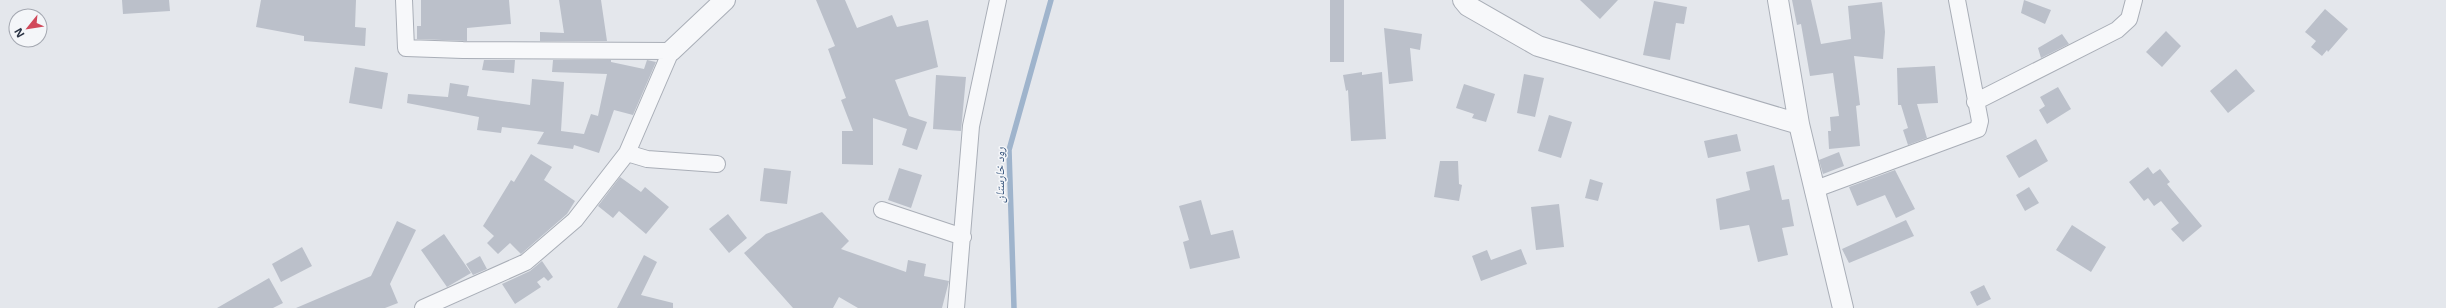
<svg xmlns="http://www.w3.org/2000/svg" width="2446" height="308" font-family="'Noto Sans','Noto Naskh Arabic',sans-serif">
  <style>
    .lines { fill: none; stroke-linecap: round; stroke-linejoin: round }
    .stream { stroke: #9fb4cc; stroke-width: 5.5 }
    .building { fill: #bbc0ca }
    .minor-casing { stroke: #a9aeb7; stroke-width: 18 }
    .tertiary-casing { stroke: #a9aeb7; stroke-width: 22 }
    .minor { stroke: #f7f8fa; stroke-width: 16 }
    .tertiary { stroke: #f7f8fa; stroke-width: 20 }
    .labels { text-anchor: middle; stroke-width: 3; stroke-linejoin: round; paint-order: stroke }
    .water-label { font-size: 12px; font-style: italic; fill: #34527a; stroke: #f4f6f9 }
  </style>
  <rect width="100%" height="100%" fill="#e4e7ec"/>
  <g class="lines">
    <path class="stream" d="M1014,308L1009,150L1051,0"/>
  </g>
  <path class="building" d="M122,0H169L170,11L123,14Z
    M261,0H356L355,27L366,28L365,46L304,41V36L256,27Z
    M421,0H509L511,24L467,28V41L417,39V26H421Z
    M559,0H601L607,41H540V32L564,33Z
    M816,0H845L857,28L892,15L897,27L928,20L938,67L895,80L909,116L927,122L917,150L902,145L907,129L873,118V165L842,164V131H853L841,100L846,98L828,49L835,46Z
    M1330,0H1344V62H1330Z
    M1580,0H1618L1600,19Z
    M1792,0H1811L1821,44L1851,39L1848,6L1882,2L1885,32L1883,59L1854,56L1860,105L1856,106L1860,146L1829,149L1828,131H1831L1830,117L1839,116L1833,73L1810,76L1801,24L1797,25Z
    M2024,0L2051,10L2045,24L2021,13Z
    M1654,1L1687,7L1684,24L1676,23L1670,60L1643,55Z
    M2325,9L2348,29L2328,52L2327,50L2322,56L2311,47L2316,41L2305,32Z
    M1384,28L1422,34L1420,50L1410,48L1413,81L1389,84Z
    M2166,31L2181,46L2162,67L2146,52Z
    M2062,34L2069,44L2041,58L2038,48Z
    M484,60H515L514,73L482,70Z
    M553,60H611V62L644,69L647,60L656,62L633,115L614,110L599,153L574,145L573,149L537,144L544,132L502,127L501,133L477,130L479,117L407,103L408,94L448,97L450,83L469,86L467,96L530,105L532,79L564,82L561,131L584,134L591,114L598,116L607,74L552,72Z
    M1935,66L1938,103L1917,104L1927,138L1908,145L1903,130L1908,128L1901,105H1898L1897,68Z
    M355,67L388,73L382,109L349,103Z
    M2236,69L2255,91L2228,113L2210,91Z
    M1362,72V75L1382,72L1386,139L1351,141L1348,90L1346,91L1343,75Z
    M1524,74L1544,78L1535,117L1517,113Z
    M936,75L966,77L961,131L933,129Z
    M1464,84L1495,94L1486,122L1472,118L1474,114L1456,108Z
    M2058,87L2071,109L2047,124L2039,110L2045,106L2040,97Z
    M1549,115L1572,122L1561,158L1538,151Z
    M1737,134L1741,151L1708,158L1704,141Z
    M2036,139L2048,161L2019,178L2006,156Z
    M1839,152L1844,166L1823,174L1819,160Z
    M531,154L552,167L544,180L575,201L567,214L521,254L510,243L498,254L487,243L494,236L483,226L511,180L514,182Z
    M1440,161H1458L1459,184L1462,185L1459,201L1434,197Z
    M1774,165L1782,200L1789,199L1794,226L1782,228L1788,255L1758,262L1749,225L1720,230L1716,199L1750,190L1746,172Z
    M2148,167L2153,174L2160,169L2170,182L2167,184L2202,226L2183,242L2171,229L2179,223L2161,201L2154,206L2148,198L2144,201L2129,182Z
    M764,168L791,171L787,204L760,201Z
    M899,168L922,175L911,208L888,200Z
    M1895,170L1915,209L1896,218L1885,195L1857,206L1849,187Z
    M620,177L641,192L645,187L669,207L646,234L619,211L613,218L598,206Z
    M1590,179L1603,183L1598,201L1585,198Z
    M2029,187L2039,203L2025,211L2016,195Z
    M1201,200L1211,235L1233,230L1240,258L1190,269L1183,242L1189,240L1179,206Z
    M1559,204L1564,247L1536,250L1531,207Z
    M822,212L849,241L841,249L906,272L908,260L926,264L924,276L949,281L942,308H858L839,297L833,308H793L744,253L766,234Z
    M728,214L747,238L729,253L709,229Z
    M1906,220L1914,236L1849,263L1842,249Z
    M397,221L416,230L390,284L398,303L385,308H296L371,276Z
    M2072,225L2106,247L2091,272L2056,250Z
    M444,234L471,273L447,287L421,250Z
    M302,247L312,266L281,282L272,264Z
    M1521,249L1527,264L1481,281L1472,256L1487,250L1491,260Z
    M644,255L657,262L641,295L673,303V308H617Z
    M480,256L487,269L473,275L466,264Z
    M542,261L553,277L548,281L544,277L537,282L541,287L515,304L502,284L530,271Z
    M269,278L283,303L273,308H217Z
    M1984,285L1991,299L1977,306L1970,292Z"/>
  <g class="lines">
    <g class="minor-casing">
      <path id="minor" d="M404,0L406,48L463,50L671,51L627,153L575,220L526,262L423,308
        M1975,102L2117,30L2129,19L2134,0
        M627,153L647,159L717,164
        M1813,190L1978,129L1980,121L1957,0
        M882,210L963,237
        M956,308L971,126L998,0"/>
    </g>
    <g class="tertiary-casing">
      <path id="tertiary" d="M1463,0L1468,6L1538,46L1799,124
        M1778,0L1799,124L1843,308
        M671,51L725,0"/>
    </g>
    <use href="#minor" class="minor"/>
    <use href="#tertiary" class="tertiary"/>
  </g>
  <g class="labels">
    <g class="water-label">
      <text transform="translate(1000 175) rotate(-90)" y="4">رود خارستان</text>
    </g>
  </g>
  <g transform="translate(28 28) rotate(240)"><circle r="19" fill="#f4f6f9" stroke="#a4a8b1"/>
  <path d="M0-3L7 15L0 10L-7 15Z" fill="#d1495b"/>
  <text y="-6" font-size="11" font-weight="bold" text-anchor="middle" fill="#2b3445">N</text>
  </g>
</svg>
